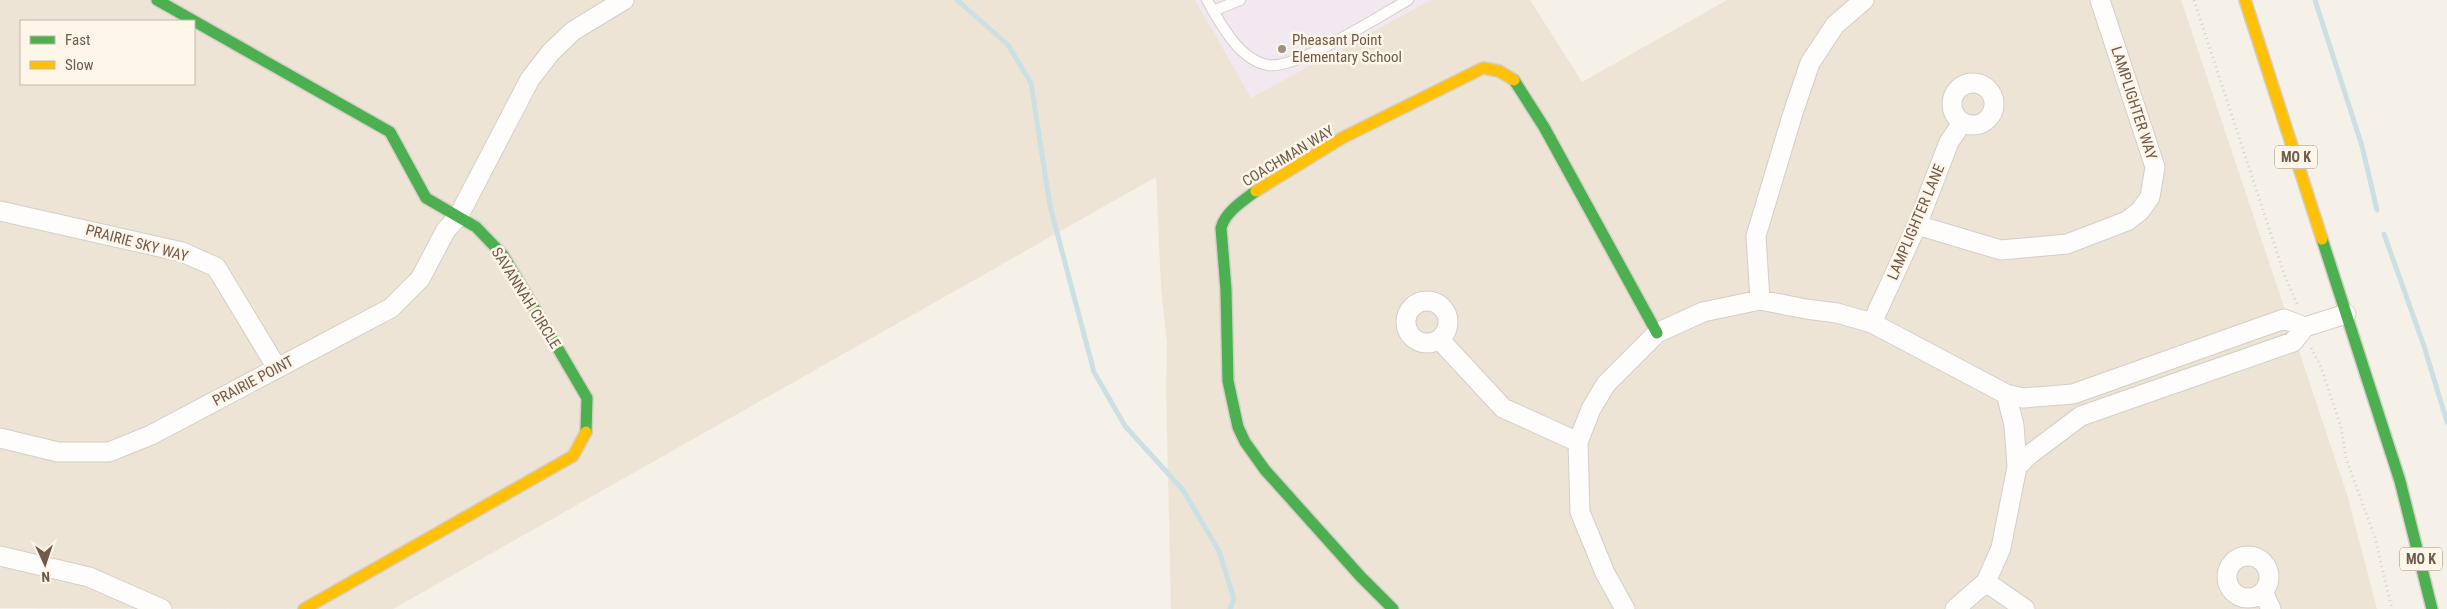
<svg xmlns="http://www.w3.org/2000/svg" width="2447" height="609" font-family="'Roboto Condensed',sans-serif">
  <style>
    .residential { fill: #ede4d6; fill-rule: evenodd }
    .education { fill: #f2e8f0 }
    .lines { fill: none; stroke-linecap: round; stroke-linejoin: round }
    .stream { stroke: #cce0e3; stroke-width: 5 }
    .lane-casing { stroke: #d3cec7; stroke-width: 12 }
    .street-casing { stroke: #d3cec7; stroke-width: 21 }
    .fast-casing { stroke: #d4cec7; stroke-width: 14 }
    .slow-casing { stroke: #d4cec7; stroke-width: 14 }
    .path { stroke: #d6d0ca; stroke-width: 3; stroke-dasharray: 1 4; stroke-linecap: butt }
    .lane { stroke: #fefdfc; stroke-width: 10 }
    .street { stroke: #fefdfc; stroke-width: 19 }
    .fast { stroke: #4caf50; stroke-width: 11 }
    .slow { stroke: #ffc107; stroke-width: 11 }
    .poi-dot { fill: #9e8f83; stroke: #fdf6e9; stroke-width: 2 }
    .labels { text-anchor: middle; stroke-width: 5; stroke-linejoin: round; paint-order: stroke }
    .shield { fill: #fdf6e9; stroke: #9a897b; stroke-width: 1 }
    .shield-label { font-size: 14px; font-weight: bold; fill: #6f5a4c }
    .poi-label { font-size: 15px; fill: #6f5a4c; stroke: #fdf6e9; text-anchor: start }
    .street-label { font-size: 15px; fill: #6f5a4c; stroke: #fdf6e9 }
  </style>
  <rect width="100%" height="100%" fill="#f5f1e8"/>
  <path class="residential" d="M0,0H1530L1582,82L1727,0H2181L2347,494L2377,609H1171L1166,387L1167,345L1161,287L1156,177L393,609L0,608ZM21,21H194V84H21Z"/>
  <path class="education" d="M1195,0H1431L1251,98Z"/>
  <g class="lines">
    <path class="stream" d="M957,0L1008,45L1031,83L1050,206L1094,372L1125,426L1183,490L1219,551L1234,599L1230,609
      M2315,0L2362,146L2377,210
      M2384,234L2424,346L2447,422"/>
    <g class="lane-casing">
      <path id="lane" d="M1207,0C1220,23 1239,60 1268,65C1296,70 1381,15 1408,0
        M1213,11L1240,0"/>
    </g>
    <g class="street-casing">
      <path id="street" d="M1952 104a21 21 0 1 1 42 0a21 21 0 1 1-42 0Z
        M0,211L182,252L216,267L277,368
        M1917,225L2001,250L2067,244L2127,221L2140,211L2150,197L2155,167L2100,0
        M1760,300L1756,236L1793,113L1810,63L1835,25L1864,0
        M1406 322a21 21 0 1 1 42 0a21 21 0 1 1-42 0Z
        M1872,323L1917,225L1949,142L1962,123
        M1440,340L1503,408L1578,442
        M2006,394L2023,398L2073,394L2284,319L2305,327
        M0,438L58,452H109L151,435L391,308L420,279L446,230L458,217L530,79L551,52L573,31L624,0
        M2017,467L2029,455L2081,416L2293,342L2305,327L2346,314
        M2227 577a21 21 0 1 1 42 0a21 21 0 1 1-42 0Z
        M0,556L89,577L162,609
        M1986,582L2025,609
        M2263,592L2271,609
        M1625,609L1605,573L1580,512L1578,442L1591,409L1606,384L1657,333L1703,312L1760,300L1806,309L1837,313L1872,323L2006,394L2014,425L2017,467L2001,548L1986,582L1955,609"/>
    </g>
    <g class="fast-casing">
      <path id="fast" d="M157,0L390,132L426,198L476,227L503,255L587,398L586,432
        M1514,80L1544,127L1657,333
        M1256,191C1244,200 1225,212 1221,228L1226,290L1228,381L1238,427L1245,442L1265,470L1361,577L1393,609
        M2322,239L2400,481L2432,609"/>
    </g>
    <g class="slow-casing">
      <path id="slow" d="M2245,0L2322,239
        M1256,191L1342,138L1483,68L1499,71L1514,80
        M304,609L573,456L586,432"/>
    </g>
    <path class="path" d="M2194,0L2284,274L2298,306
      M2311,348L2321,367L2341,427L2346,458L2375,538L2392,609"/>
    <use href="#lane" class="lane"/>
    <use href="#street" class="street"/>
    <use href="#fast" class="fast"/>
    <use href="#slow" class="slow"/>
  </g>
  <circle class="poi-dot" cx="1282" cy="49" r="5"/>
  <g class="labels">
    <g class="shield">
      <rect x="2275" y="145.5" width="42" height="23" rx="4"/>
      <rect x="2400" y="547.5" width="42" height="23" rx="4"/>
    </g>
    <g class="shield-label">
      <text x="2296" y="162">MO K</text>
      <text x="2421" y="564">MO K</text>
    </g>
    <g class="poi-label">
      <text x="1292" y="45">Pheasant Point<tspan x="1292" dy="17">Elementary School</tspan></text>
    </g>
    <g class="street-label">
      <text transform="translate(2134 103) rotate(72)" y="5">LAMPLIGHTER WAY</text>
      <text transform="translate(1288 156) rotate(-31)" y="5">COACHMAN WAY</text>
      <text transform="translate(1916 222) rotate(-67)" y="5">LAMPLIGHTER LANE</text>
      <text transform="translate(137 243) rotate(15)" y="5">PRAIRIE SKY WAY</text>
      <text transform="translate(526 298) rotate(58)" y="5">SAVANNAH CIRCLE</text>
      <text transform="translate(253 381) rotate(-28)" y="5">PRAIRIE POINT</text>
    </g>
  </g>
  <rect x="20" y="20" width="175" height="65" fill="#fdf6e9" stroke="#c4b8aa"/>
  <rect x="30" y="36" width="25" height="8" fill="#4caf50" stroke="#c4b8aa"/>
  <text x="65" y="45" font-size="15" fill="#6f5a4c">Fast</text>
  <rect x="30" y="61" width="25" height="8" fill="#ffc107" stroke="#c4b8aa"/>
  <text x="65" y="70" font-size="15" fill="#6f5a4c">Slow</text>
  <g transform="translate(45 564) rotate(177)" stroke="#fdf6e9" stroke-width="4" paint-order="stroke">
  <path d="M0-4L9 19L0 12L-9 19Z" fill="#6f5a4c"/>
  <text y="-8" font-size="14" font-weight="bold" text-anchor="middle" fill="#6f5a4c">N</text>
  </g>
</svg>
